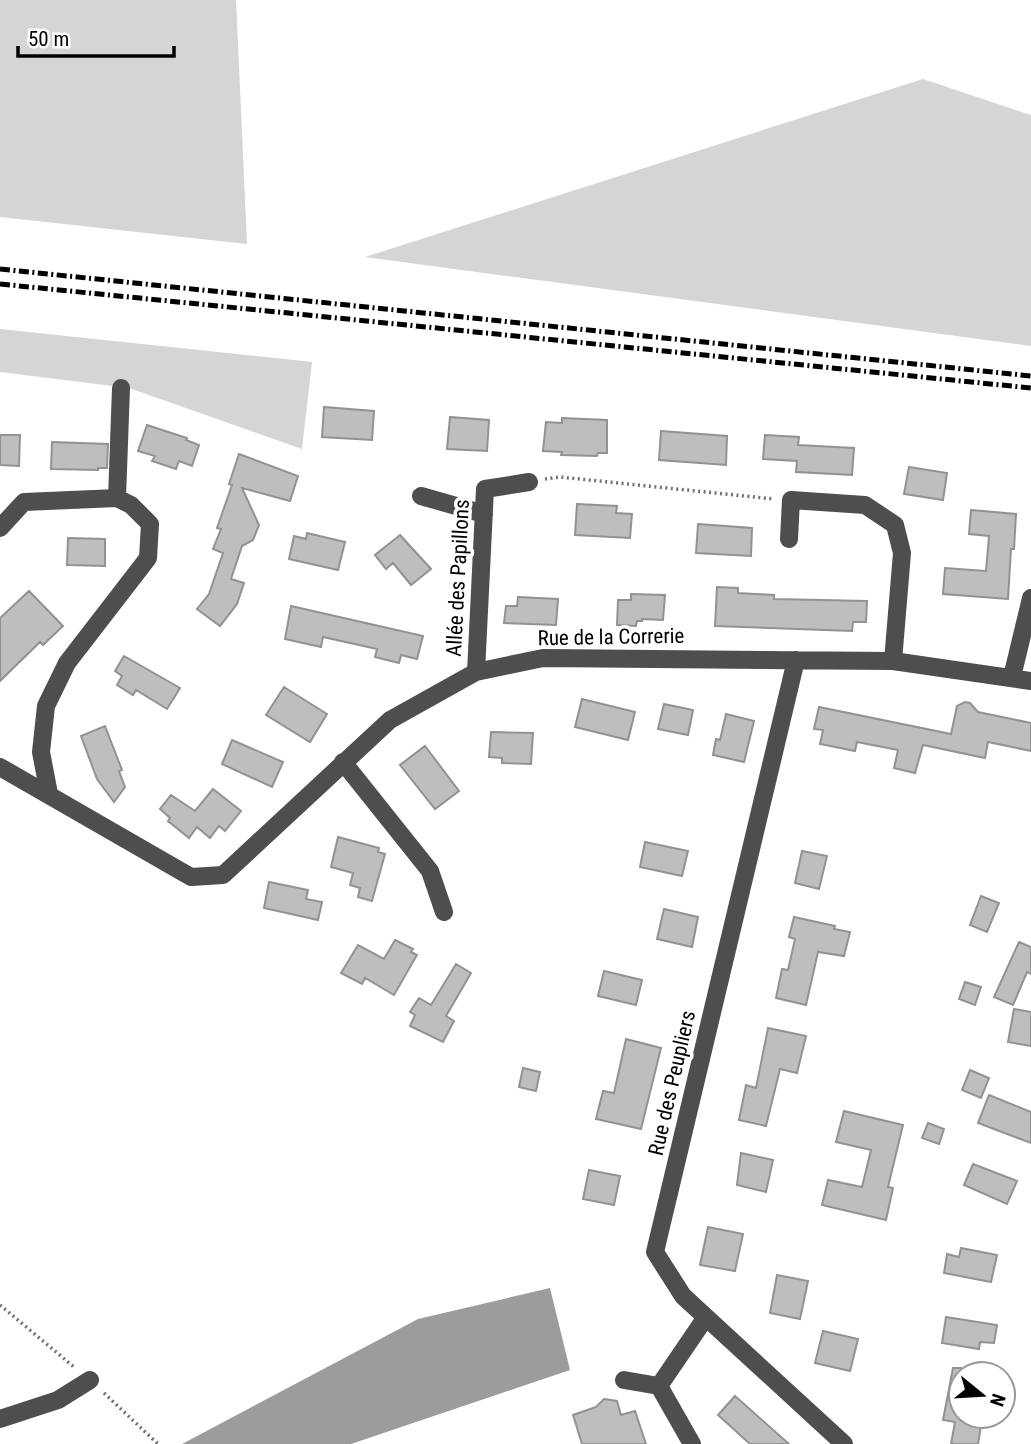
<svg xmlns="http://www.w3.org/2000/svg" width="1031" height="1444" font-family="'Roboto Condensed',sans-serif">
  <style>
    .green { fill: #d5d5d5 }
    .water { fill: #9c9c9c }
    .building { fill: #bebebe; stroke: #929292; stroke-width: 2 }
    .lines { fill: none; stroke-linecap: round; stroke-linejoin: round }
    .path { stroke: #707070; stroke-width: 3.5; stroke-dasharray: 2 3.5; stroke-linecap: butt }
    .minor { stroke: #4e4e4e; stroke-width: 18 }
    .rail { stroke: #000; stroke-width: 5; stroke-dasharray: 10 3.5 2 3.5; stroke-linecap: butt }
    .labels { text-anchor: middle; stroke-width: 7; stroke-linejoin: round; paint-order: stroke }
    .street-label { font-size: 21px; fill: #000; stroke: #fff }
  </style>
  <rect width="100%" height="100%" fill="#fff"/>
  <path class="green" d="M0,0H236L247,244L0,217Z
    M923,79L1031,115V346L365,257Z
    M0,329L312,362L302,449L129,388L0,372Z"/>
  <path class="water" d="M550,1288L570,1370L351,1444H182L418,1319Z"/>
  <path class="building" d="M324,407L374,411L372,440L322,437Z
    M450,417L489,420L487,451L447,449Z
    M562,418L607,420V453H598L597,456L561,455L562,452L543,451L546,422L562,423Z
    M147,425L187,438L186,440L199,445L192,466L179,461L176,469L152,461L155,456L138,451Z
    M661,431L727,436L726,465L659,460Z
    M0,435H20L19,466L0,465Z
    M765,435L799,437L798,445L854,448L852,475L796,472L797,461L763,459Z
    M52,442L108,444L107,468H98V470L51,469Z
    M239,454L298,476L290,501L242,488L259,525L253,540L242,546L231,579L244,583L237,604L220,626L197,609L209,594L223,553L213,549L221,529L217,528L232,485L229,484Z
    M909,467L947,473L943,500L904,494Z
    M577,504L617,506L616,513L632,514L630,538L575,535Z
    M971,510L1016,514L1014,549H1011L1008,599L943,594L945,568L986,571L989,536L969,534Z
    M698,524L752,528L751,556L696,553Z
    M307,533L345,542L338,570L289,559L294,536L306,539Z
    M400,535L431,569L411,585L393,563L386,569L375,555Z
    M68,538L105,539V566L67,565Z
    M717,587L738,588V593L774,595V599L867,601L866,622H853L852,631L715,626Z
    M29,591L63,626L43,645L40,642L0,681V618Z
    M631,594L665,595L663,620L642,619V621H637L636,626L617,625L618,600H631Z
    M518,597L558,599L556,625L504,623L506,606H517Z
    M291,606L423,636L417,659L401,655L399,663L375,657L377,649L323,637L321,647L285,639Z
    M124,656L180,688L167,709L136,690L133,695L117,685L122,676L115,671Z
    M284,687L327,714L310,742L266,715Z
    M582,699L635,712L628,740L575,727Z
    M965,702L970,703L978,712L1031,723V751L988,742L985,758L923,745L915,773L894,768L898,750L857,742L855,751L820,744L823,730L814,729L819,707L951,734L957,706Z
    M664,704L693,710L688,735L658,729Z
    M726,714L754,721L744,762L713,755L716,739L720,740Z
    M105,726L122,770L119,771L125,787L114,802L97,779L81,736Z
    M491,732L533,733L531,764L502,763V758L489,757Z
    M232,740L283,762L272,787L222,764Z
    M425,746L459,791L435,809L400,765Z
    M213,789L241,811L225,831L219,826L210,838L197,827L189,838L168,821L170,818L160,809L171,795L195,811Z
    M338,837L379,848L378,852L385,854L372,901L358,897L360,888L350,885L353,873L331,867Z
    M645,842L688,851L682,876L640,867Z
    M802,851L827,856L819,889L795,883Z
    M269,882L308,890L306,899L322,902L318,920L264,908Z
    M981,896L999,903L987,932L970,925Z
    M664,909L698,917L692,947L657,939Z
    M794,917L835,926L834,929L850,932L844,956L818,952L806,1005L776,998L782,969L788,970L795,939L789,937Z
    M395,940L413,949L411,952L417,955L394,995L365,978L362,984L341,973L358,945L384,959Z
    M1019,942L1031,947V974L1027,972L1013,1005L994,997Z
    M456,964L471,973L446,1016L454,1021L443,1042L410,1026L415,1015L410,1012L419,998L431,1005Z
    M604,971L642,980L636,1005L598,996Z
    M965,982L981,987L975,1005L959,999Z
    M1014,1009L1031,1012V1046L1008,1042Z
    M768,1028L806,1036L797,1073L780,1069L766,1126L739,1120L746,1085L756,1088Z
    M626,1039L661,1048L641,1129L596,1119L603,1091L614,1093Z
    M523,1068L540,1072L536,1091L519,1087Z
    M970,1070L989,1078L981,1098L962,1090Z
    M989,1095L1031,1112V1143L978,1123Z
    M844,1111L903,1125L888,1187L893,1188L886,1220L822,1205L828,1180L862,1187L871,1150L836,1142Z
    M928,1123L944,1129L939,1144L922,1138Z
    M741,1153L773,1160L766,1192L737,1185Z
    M973,1164L1017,1181L1007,1204L964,1185Z
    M589,1170L620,1176L614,1205L583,1199Z
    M708,1227L743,1234L735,1271L700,1265Z
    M961,1248L997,1255L991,1282L944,1273L947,1254L959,1257Z
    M777,1275L808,1281L800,1319L770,1313Z
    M946,1317L997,1325L994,1343L980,1342L979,1349L942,1343Z
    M823,1331L858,1339L850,1371L815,1363Z
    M953,1368H961V1416H977L976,1425L981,1426L978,1444H951L955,1422L943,1420Z
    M735,1396L789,1444H750L718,1415Z
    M604,1399L617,1401L621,1415L635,1411L646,1444H582L573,1415L596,1407Z"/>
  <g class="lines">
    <path class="path" d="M545,479L560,477L774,499
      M0,1305L74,1367
      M104,1393L158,1444"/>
    <path class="minor" d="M421,496L484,514
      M117,498L121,388
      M0,528L24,502L117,498L131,505L150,524L148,558L67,663L46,706L41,752L49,794
      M789,539L791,500L865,505L895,525L902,553L893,661
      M796,660L655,1252L683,1296L844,1444
      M476,672L485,489L529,482
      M1012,677L1031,598
      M343,762L430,871L444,912
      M0,767L191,877L223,875L390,720L476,672L543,658L893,661L1031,681
      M624,1380L659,1386
      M0,1419L58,1400L90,1380
      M692,1444L659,1386L706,1317"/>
    <path class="rail" d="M0,269L1031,376
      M0,284L1031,388"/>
  </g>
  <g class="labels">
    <g class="street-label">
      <text transform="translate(458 578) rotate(-87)" y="7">Allée des Papillons</text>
      <text transform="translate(611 637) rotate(-1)" y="7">Rue de la Correrie</text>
      <text transform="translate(672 1083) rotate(-77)" y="7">Rue des Peupliers</text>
    </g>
  </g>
  <g transform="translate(982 1395) rotate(108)"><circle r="33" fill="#ffffff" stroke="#999999" stroke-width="2"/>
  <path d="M0-5L12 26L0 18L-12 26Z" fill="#000000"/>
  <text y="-10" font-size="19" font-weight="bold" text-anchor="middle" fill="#000000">N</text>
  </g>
  <path d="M18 46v10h156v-10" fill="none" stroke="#000000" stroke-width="3.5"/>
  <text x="28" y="46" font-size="21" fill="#000000" stroke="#ffffff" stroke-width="5" paint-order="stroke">50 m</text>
</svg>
